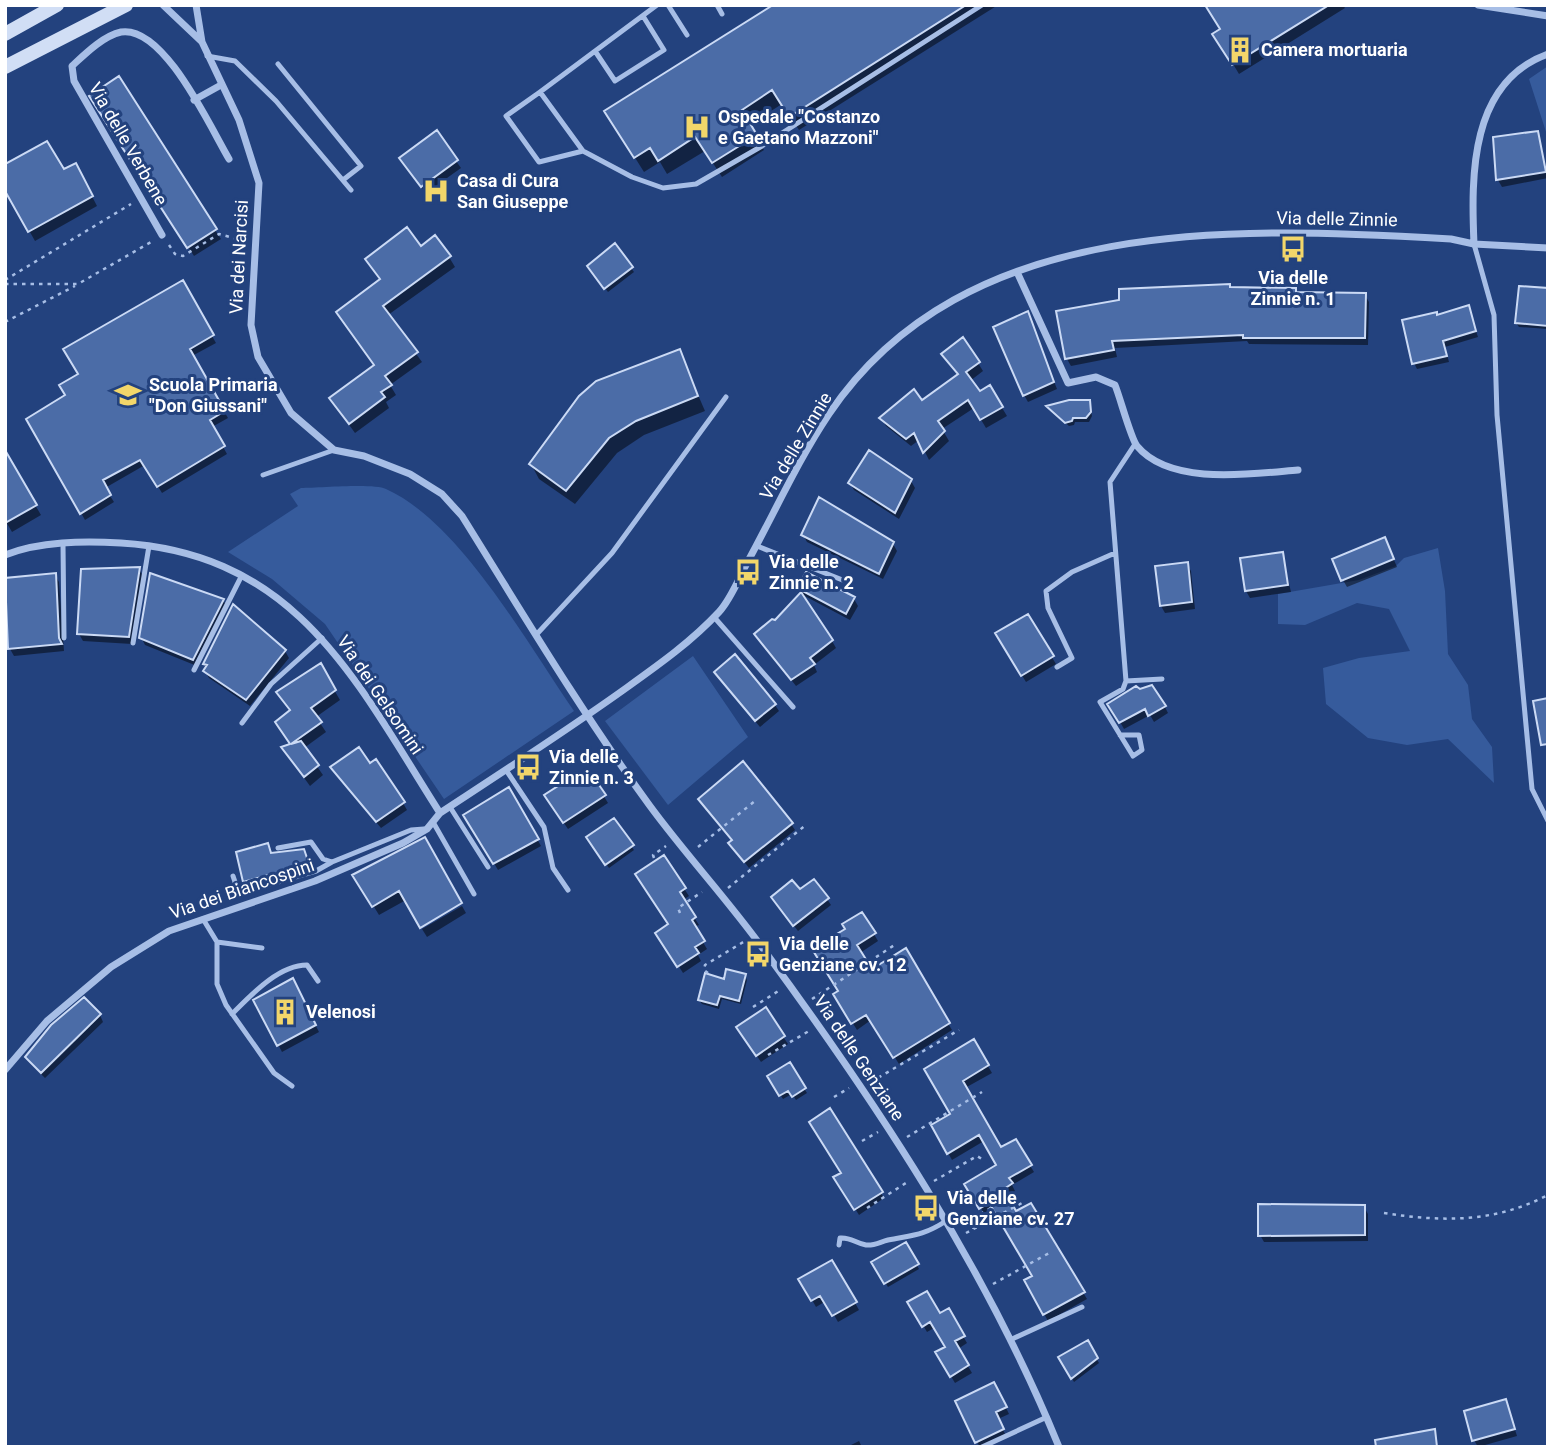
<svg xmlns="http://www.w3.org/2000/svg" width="1553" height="1452" font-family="Roboto,sans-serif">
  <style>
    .green { fill: #365b9c }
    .shadow { fill: #0007 }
    .building { fill: #4b6ca7; stroke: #cbdaf5; stroke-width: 2 }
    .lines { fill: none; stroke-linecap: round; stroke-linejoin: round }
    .path { stroke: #a7bee6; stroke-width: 2.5; stroke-dasharray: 3.5 5; stroke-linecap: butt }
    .lane { stroke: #a7bee6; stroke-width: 5 }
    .street { stroke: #a7bee6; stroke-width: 7 }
    .secondary { stroke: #d1def5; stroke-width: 14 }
    .labels { text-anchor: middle; stroke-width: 6; stroke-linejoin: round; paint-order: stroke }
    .poi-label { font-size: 18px; font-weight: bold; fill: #fff; stroke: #23427e; text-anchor: start }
    .street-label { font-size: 18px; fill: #fff; stroke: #23427e }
  </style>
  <rect width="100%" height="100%" fill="#23427e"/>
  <path class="green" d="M1548,66V138L1529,79Z
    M301,488C319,488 374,483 386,489C460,522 528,645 574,711L444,799L325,624L272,579L228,552L298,506L290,494Z
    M1438,548L1445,591L1448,654L1468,685L1472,719L1492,747L1494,783L1448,739L1407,745L1368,738L1326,704L1323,668L1359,658L1410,651L1389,609L1357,603L1305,625L1278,624V594L1359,580L1396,566L1404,558Z
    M693,656L748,737L668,805L605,721Z"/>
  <path class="shadow" d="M820,5H998L799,130L782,104L749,125L764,150L722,177L705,151L667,174L660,162L644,172L615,126Z
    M1207,5H1343L1345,8L1239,74L1215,34L1222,30Z
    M97,106L215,230L221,239L194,256Z
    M436,133L461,168L426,193L405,165Z
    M1537,133L1548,178L1502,187L1498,180L1494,138Z
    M63,172L81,175L97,206L35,241L5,188Z
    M420,248L449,257L455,267L388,315L422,362L390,385L396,395L386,402L389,408L355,433L337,408L376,366L338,313Z
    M631,268L634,272L608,292L591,270Z
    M182,283L216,343L192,356L228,418L212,427L227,454L162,493L145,465L105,488L114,502L85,520L29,419L67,395L80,374Z
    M1231,289L1365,295L1369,302L1368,345L1249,344L1247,341L1115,348L1117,357L1071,366L1067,359Z
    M1548,290V329L1519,327L1516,323Z
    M1468,307L1478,337L1445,347L1449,362L1417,369L1414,363L1437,317Z
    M1027,313L1057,389L1028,402L1024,395Z
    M679,351L705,411L644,435L617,453L575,504L539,479L531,464Z
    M948,362L978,363L983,371L970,381L980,394L990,388L1007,416L986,428L974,408L942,429L949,441L929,460L919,440L911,446L886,426L881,418L922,403L959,376Z
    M1089,402L1092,416L1089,422H1075L1074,425L1069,426L1051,410Z
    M5,454L41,515L12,532L5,520Z
    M911,481L915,488L899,519L854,490L850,483Z
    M803,535L893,544L897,551L883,579L807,542Z
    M1388,546L1397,567L1347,587L1343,580Z
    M1282,554L1291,592L1250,598L1246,591Z
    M1187,564L1191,571L1195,609L1165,613L1161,606Z
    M139,569L143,576L132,644L83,641L79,634Z
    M55,575L59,582L64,651L14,656L10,649L5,580Z
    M799,588L854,599L858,606L850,620L801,594Z
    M223,600L227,607L197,666L145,645L141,637Z
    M1027,616L1056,664L1026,682L997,634Z
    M761,641H832L836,648L814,665L817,672L796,686Z
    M285,651L289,658L250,706L209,678L205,671V664Z
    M320,666L340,700L316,717L326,732L304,748L323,775L310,786L289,757L292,745L283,732Z
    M720,679L775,705L779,711L760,727Z
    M1110,704L1165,707L1168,713L1154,722L1150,715L1124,729Z
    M336,774L403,803L407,810L381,828Z
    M590,774L608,803L568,829L550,803Z
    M509,789L541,846L498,870L466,816Z
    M614,820L634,850L609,868L591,842Z
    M791,824L795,830L749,868L735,850L733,841Z
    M425,839L406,900L379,915L355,876Z
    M303,850L311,871L248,888L244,881L272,855Z
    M663,857L689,896L683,900L699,925L694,927L707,949L698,955L701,961L683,973L658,933L670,925Z
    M800,892L827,899L831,905L798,931L777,904Z
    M462,906L466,913L427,937L422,929Z
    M862,914L878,941L860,953L872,972L905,951L952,1030L899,1064L871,1020L857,1030L835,994L840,991L847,929Z
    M745,976L747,980L741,1004L722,999L719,1009L702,1004L699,1000L725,981Z
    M296,987L319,1032L282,1052L256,1001Z
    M765,1010L788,1044L761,1062L742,1034Z
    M100,1015L103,1022L45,1078L31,1064L27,1057Z
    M974,1042L992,1073L965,1088L1001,1150L1015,1141L1034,1172L1012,1185L1015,1191L1006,1197L1015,1214L1030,1205L1087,1299L1048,1321L1026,1281L1034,1277L994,1209L985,1215L967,1185L999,1165L984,1141L952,1160L933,1126L952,1115Z
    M789,1065L807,1093L796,1100L792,1094L783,1099L769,1077Z
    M829,1111L884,1198L859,1215L836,1178L843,1173Z
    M1364,1207L1368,1214V1241L1264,1242L1260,1235Z
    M905,1244L919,1269L888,1287L873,1263Z
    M832,1262L859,1310L838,1322L826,1301L816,1307L801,1280Z
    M910,1303L939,1315L948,1310L967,1343L958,1349L972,1373L955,1383L937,1353L947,1347L936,1327L927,1332Z
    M1087,1343L1099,1363L1074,1382L1061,1358Z
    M998,1391L1009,1414L998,1419L1006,1436L980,1447L977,1442Z
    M1506,1401L1517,1436L1478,1447L1474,1440Z
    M859,1441L862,1447H849V1446Z"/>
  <path class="building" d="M773,5H966L789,117L772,90L742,110L757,135L712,163L695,137L658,161L650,148L634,158L604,111Z
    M1205,5H1329L1232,65L1212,34L1220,29Z
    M119,76L217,229L187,248L89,96Z
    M437,130L458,160L421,187L399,158Z
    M1538,131L1546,172L1496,180L1493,137Z
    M47,141L64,169L76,163L93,196L28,232L5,191V164Z
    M407,227L421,246L435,235L451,256L383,306L418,352L385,376L392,385L381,392L385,397L349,424L329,398L374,365L336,312L380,279L365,259Z
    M615,243L633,267L604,289L587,266Z
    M183,280L214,335L190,349L225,411L210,420L225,446L157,487L140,460L103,480L111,495L80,514L26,419L65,395L59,385L78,374L63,349Z
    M1230,284V287L1296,288V292L1366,293L1365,338H1243V335L1112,341L1114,350L1065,359L1056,311L1119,300V289Z
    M1519,286L1548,288V326L1515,323Z
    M1469,305L1476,331L1443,341L1447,356L1412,364L1402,320L1437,312V315Z
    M1028,311L1054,382L1023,396L993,327Z
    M963,337L980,362L966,372L980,391L990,385L1003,407L980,420L968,400L938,421L945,431L923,453L914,433L906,439L879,418L914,389L922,400L958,374L941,354Z
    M680,349L698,396L636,421L609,438L566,491L529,464L579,396L596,381Z
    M1069,400H1090L1091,412L1086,418H1073L1072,421L1065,423L1046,406Z
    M5,450L37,505L5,523Z
    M869,450L912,479L895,513L848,483Z
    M819,497L894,542L879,574L801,535Z
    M1385,537L1394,559L1341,581L1332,559Z
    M1283,552L1288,585L1245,591L1240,558Z
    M1188,562L1192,602L1160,606L1155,566Z
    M140,567L129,637L77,634L81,569Z
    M806,572L855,597L846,614L797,588Z
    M56,573L59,638L62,644L8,649L5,578Z
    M150,573L224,599L193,660L139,638Z
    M801,592L833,640L810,658L815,664L791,680L754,634L772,619L775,620Z
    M233,604L286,650L246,700L203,671L207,665L203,664Z
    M1028,614L1054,656L1021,676L995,633Z
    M735,654L776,704L755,721L714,672Z
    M321,663L336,690L311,708L322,722L291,744L301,741L319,765L304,777L281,747L290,744L275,722L290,710L276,692Z
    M1152,685L1166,706L1148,716L1145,709L1119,723L1107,704L1136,686L1140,689Z
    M1548,698V744L1541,745L1533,701Z
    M359,747L370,763L376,759L405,802L376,822L330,767Z
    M743,761L793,823L744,862L728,843L732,840L698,799Z
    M590,772L606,795L563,823L544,795L569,779L572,784Z
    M509,787L539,839L493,864L463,815Z
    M614,818L634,845L605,865L586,837Z
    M425,837L462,903L420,928L399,891L372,907L352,875Z
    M268,843L271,853L304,849L309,864L243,882L236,852Z
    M664,855L686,888L680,892L696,917L692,920L705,941L695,947L699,953L677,967L655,933L668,924L635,874Z
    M814,879L829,898L793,926L771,897L792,880L800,889Z
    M862,912L876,933L857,945L872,969L906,948L950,1023L893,1058L866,1015L851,1024L833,994L838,991L812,949L845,929L842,924Z
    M726,969L746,974L739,1001L720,996L717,1005L698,1000L705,973L724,979Z
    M293,978L316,1025L277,1046L253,1000Z
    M84,997L101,1014L41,1073L25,1057L51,1025Z
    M766,1007L785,1036L756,1056L736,1027Z
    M974,1039L989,1065L963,1081L1001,1147L1016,1139L1032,1165L1009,1178L1013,1183L1004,1189L1016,1211L1031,1203L1085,1292L1043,1315L1024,1280L1032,1276L989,1203L979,1209L964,1184L996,1165L979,1135L947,1154L931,1125L950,1114L924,1069Z
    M790,1062L806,1088L792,1097L788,1091L779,1096L767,1076Z
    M830,1108L883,1192L854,1210L833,1177L841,1173L809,1122Z
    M1258,1204L1365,1205V1235L1258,1236Z
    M906,1242L919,1264L884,1284L871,1262Z
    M832,1260L857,1302L832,1316L820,1296L811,1301L798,1279Z
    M927,1291L940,1313L949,1308L965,1336L955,1341L969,1365L950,1377L935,1352L945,1347L930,1322L922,1327L907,1302Z
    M1088,1340L1098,1358L1071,1379L1058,1357Z
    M994,1382L1007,1407L996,1412L1004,1429L975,1443L955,1401Z
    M1506,1399L1515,1429L1472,1441L1464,1411Z
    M1435,1429L1437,1447H1376L1375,1440Z"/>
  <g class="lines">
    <path class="path" d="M169,245L175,254L183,256L219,234L244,241
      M5,280L131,204
      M5,284H78L151,242
      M5,322L75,286
      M698,847L755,801
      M654,858L653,855L666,846
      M728,888L807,824
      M680,913L678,908L702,892
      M708,973L704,970L705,965L745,941
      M812,999L896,944
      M753,1007L780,990
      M768,1055L809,1031
      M871,1082L959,1030
      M834,1097L849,1088
      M907,1137L982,1092
      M862,1141L878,1132
      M934,1181L977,1156L985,1161
      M867,1208L909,1181
      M1384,1213C1442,1222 1494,1223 1548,1195
      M973,1229L979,1215L1014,1194
      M966,1233L1022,1203
      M993,1284L1051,1252"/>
    <path class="lane" d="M657,5L540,92L583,151L632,177L663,188L696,184L762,146L982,5
      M668,5L687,35
      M717,5L722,14
      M595,51L615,81L664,50L643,16
      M207,56L235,61L276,101L351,190
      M278,64L361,166L343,180
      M540,92L506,116L539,162L583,151
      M1474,244L1494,315L1497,415L1532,789L1548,821
      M263,475L334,450
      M63,544L64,638
      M757,546L850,583
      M714,617L793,707
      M536,635L612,553L726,397
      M133,643L149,546
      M1057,667L1072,658L1048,608L1046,591L1072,572L1115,553
      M194,670L242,575
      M1126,681L1162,679
      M242,723L271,684L322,638
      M1120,735H1139L1142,750L1133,756L1100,702L1123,689L1126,681L1110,482L1135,444
      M506,770L544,827L553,868L568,890
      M450,807L488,867
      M433,822L474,894
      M278,848L311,842L323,859L332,862
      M233,876L237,888L243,892L316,871L332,862L411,830L424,829
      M203,919L217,942V984L226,1005L274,1073L292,1086
      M217,942L262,948
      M232,1014C252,994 279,965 307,965L318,981
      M839,1245L840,1238C851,1237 855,1243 866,1245C874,1246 880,1242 888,1240C912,1235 923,1236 946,1221
      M1010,1340L1082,1307
      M982,1447L1047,1417"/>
    <path class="street" d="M163,5L201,41
      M196,5L202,42L239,120L259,183L251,325L258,357L291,413L334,450L364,456L410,474L442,494L462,516C523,614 582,713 650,806C686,855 728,900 764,950C878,1105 986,1268 1059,1447
      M1478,5L1548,16
      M194,100L221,85
      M162,235L74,81L72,66C85,54 103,36 121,32C164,25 210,127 229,159
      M1474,244C1471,175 1470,82 1548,54
      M1017,272L1068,383L1096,377L1115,385C1120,397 1131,439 1137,446C1170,486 1251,474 1298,470
      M5,555C40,541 84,541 121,543C298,554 356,681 440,813
      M5,1070L47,1021L111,967L169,931L315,881L403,843L427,829L440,813C501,773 563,733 622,691C657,666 690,643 719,612C731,599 739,578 747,563C774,514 798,460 829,414C965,213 1237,227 1451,239L1474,244L1548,248"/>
    <path class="secondary" d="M5,34L57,5
      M5,67L126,5"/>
  </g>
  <defs>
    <g id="building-bare" transform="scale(2.1)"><path d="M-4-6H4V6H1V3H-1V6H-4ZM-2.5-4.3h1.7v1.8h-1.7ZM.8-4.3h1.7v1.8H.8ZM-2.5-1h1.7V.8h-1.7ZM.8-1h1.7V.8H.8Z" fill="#f2d66a" stroke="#23427e" stroke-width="2.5" paint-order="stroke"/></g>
    <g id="hospital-bare" transform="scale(2.1)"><path d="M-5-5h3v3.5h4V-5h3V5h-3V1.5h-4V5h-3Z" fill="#f2d66a" stroke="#23427e" stroke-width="2.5" paint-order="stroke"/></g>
    <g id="bus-bare" transform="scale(2.1)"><path d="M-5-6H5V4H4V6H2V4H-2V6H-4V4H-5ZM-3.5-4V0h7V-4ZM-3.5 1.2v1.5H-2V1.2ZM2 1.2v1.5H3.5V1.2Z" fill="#f2d66a" stroke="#23427e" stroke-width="2.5" paint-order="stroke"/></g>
    <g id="school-bare" transform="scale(2.1)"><path d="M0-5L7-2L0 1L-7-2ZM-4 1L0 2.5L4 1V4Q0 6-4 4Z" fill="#f2d66a" stroke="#23427e" stroke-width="2.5" paint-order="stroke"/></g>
  </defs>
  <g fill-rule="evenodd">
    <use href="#building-bare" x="1240" y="50"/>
    <use href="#hospital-bare" x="697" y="127"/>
    <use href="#hospital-bare" x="436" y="191"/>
    <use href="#bus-bare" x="1293" y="249"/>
    <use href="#school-bare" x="128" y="395"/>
    <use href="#bus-bare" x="748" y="572"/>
    <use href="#bus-bare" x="528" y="767"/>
    <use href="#bus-bare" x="758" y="954"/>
    <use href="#building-bare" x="285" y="1012"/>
    <use href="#bus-bare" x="926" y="1208"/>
  </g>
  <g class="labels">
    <g class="poi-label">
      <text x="1261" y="56">Camera mortuaria</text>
      <text x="718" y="123">Ospedale "Costanzo<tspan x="718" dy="21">e Gaetano Mazzoni"</tspan></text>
      <text x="457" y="187">Casa di Cura<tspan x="457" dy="21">San Giuseppe</tspan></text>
      <text x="1293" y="284" text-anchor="middle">Via delle<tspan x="1293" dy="21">Zinnie n. 1</tspan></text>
      <text x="149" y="391">Scuola Primaria<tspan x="149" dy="21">"Don Giussani"</tspan></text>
      <text x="769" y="568">Via delle<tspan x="769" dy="21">Zinnie n. 2</tspan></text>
      <text x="549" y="763">Via delle<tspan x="549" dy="21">Zinnie n. 3</tspan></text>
      <text x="779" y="950">Via delle<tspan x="779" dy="21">Genziane cv. 12</tspan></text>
      <text x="306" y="1018">Velenosi</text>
      <text x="947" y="1204">Via delle<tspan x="947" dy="21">Genziane cv. 27</tspan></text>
    </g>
    <g class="street-label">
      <text transform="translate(128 144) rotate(60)" y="6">Via delle Verbene</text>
      <text transform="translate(1337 219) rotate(1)" y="6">Via delle Zinnie</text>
      <text transform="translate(239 257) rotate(-87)" y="6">Via dei Narcisi</text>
      <text transform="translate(796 446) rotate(-59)" y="6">Via delle Zinnie</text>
      <text transform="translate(380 695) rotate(56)" y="6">Via dei Gelsomini</text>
      <text transform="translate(242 889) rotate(-19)" y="6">Via dei Biancospini</text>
      <text transform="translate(859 1058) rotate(56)" y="6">Via delle Genziane</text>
    </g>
  </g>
  <rect width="1553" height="1452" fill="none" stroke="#ffffff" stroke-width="14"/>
</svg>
